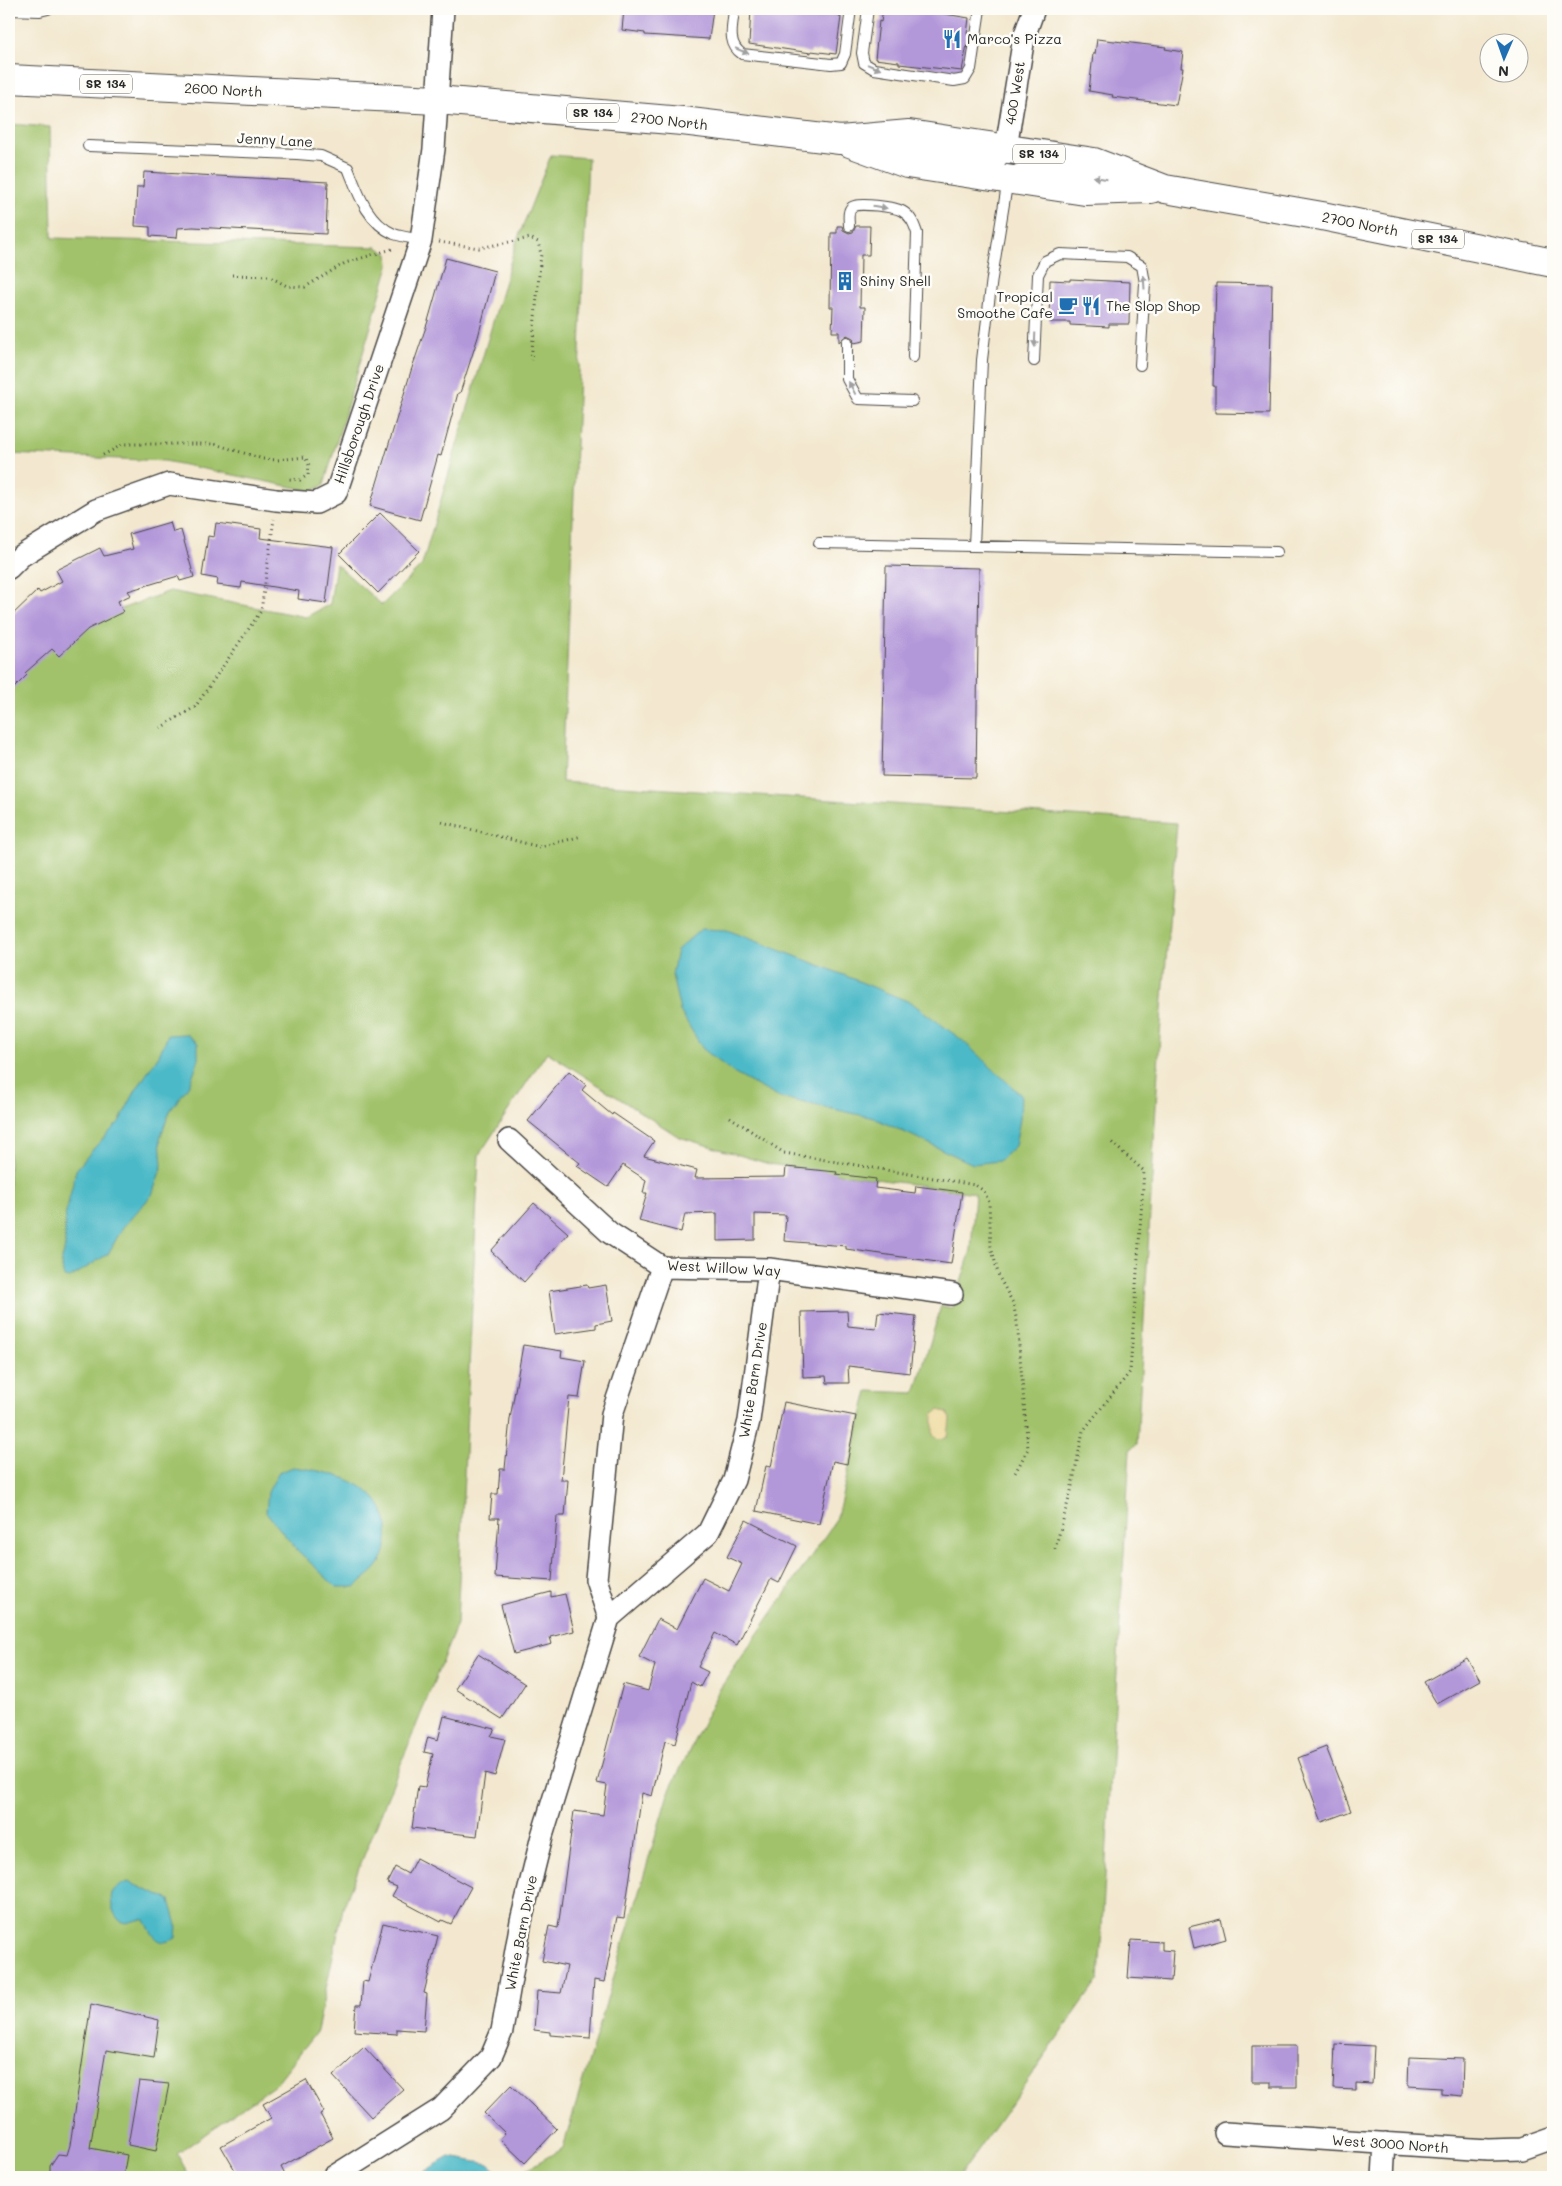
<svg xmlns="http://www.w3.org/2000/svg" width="1562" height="2186" font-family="Mali,sans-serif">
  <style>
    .green { fill: #a1c26b; stroke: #66764b }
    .sand { fill: #eeda9e; stroke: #8c8264 }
    .water { fill: #4cb9c7; stroke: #3c7279 }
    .building { fill: #b297d9 }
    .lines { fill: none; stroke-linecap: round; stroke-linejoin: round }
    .service-casing { stroke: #494744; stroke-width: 12 }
    .minor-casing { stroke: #494744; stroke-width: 24 }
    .primary-casing { stroke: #494744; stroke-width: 30 }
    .path { stroke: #494744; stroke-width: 3; stroke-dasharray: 1 4; stroke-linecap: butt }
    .service { stroke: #fff; stroke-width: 10 }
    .minor { stroke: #fff; stroke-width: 21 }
    .primary { stroke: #fff; stroke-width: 28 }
    .oneway { fill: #a0a0a0 }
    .labels { text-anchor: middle; stroke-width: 5; stroke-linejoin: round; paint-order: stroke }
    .shield { fill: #fdfcf7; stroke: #6a6a68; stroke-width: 1 }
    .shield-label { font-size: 12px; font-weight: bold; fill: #2b2b2b }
    .poi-label { font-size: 14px; fill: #2b2b2b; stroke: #fdfcf7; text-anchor: start }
    .street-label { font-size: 14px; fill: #2b2b2b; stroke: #fdfcf7 }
  </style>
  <rect width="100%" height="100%" fill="#fdfcf7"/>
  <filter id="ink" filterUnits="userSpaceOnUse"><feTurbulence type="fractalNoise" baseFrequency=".02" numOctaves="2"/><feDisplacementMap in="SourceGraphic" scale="10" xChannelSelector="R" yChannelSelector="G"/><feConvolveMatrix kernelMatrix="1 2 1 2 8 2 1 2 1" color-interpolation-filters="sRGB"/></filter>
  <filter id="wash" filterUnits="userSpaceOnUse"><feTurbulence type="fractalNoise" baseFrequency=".0096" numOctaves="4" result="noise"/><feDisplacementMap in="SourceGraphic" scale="20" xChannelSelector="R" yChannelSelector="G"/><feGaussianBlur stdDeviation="1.12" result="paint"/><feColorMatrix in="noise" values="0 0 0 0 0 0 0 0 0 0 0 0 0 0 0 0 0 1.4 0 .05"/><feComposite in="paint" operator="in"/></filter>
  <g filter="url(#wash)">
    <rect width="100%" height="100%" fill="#f3e8cf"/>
    <path class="green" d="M9,124L50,127L52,238L377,247L388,254L389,265L324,485L312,491L165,461L9,454Z
      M551,155L588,158L562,782L1177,823L1160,1035L1137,1444L1130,1450L1099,1979L959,2177H513L563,2148L668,1794L719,1690L836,1520L868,1391L915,1393L941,1306L953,1308L971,1250L975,1193L769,1164L679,1137L547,1052L479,1155L457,1624L343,1908L317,2031L275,2085L177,2154L190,2177H9V689L64,630L170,591L306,617L330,604L336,564L382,605L422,565L516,243Z"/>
    <path class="sand" d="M939,1410L947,1412L950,1419L948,1437C941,1440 938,1440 933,1435V1414Z"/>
    <path class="water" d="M701,929L727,930L824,967L912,1003L962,1040L1021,1095L1020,1119L1015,1146L999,1161L973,1164L874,1118L778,1097L735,1074L703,1049L680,1011L672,975L677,950Z
      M186,1034L198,1043V1062L189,1085L170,1111L160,1138L162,1166L152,1195L123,1227L108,1254L70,1278L64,1277L61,1264L65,1247V1217L76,1170L95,1147L119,1122L136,1090L159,1055L168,1035Z
      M293,1467C329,1471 382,1482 387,1526C388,1539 387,1551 380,1563C375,1572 362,1580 355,1587H336L296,1549L266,1512L268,1492L278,1473Z
      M128,1882L170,1900L177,1925L176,1938C158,1949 152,1934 145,1920C136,1918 129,1925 122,1922C114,1918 109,1902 112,1893C115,1887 122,1884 128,1882Z
      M449,2157L489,2164L504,2177H422L425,2171Z"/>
    <g id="blocks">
      <path class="building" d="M624,9H713L709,39L645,35V33L622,30Z
        M751,9H840L839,17H841L836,54L811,51V53L749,44Z
        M883,9H915L969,18L967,34H969L962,71L899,64V62L875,59L879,21L881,22Z
        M1097,39L1166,47L1165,49L1183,52L1181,68H1183L1176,105L1112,97L1113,95L1089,91L1093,54H1095Z
        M144,172L328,182L326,234L193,227L178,228L177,238L150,236V227L135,226L137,187H143Z
        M837,226H842L843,230L849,233L853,232L856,226H870L869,255H861L860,307H865L864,341L854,343L853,338L847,335L839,342V332H832L833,307H830L831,233H837Z
        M446,258L495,271L478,337L460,393H458L441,456L438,455L420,520L370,506L411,371L428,321Z
        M1070,279L1130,282L1129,324H1109V327L1070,325V322H1049L1050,280L1070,281Z
        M1216,283L1272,284L1269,414L1215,413V386H1213Z
        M380,513L419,551L378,593L339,554Z
        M170,522L173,532L181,530L194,577L180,581L178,576L128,591L131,595L118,601L123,612L88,629L59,656L52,649L25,673L27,675L9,693V618L38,590L40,593L62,581L56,570L100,548L104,556L133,549L129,534Z
        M216,523L261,529L260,538L333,547L326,603L298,599L299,591L242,582L241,588L217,585L218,579L202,576L208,536L214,537Z
        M886,566L979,568L976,778L882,776Z
        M569,1071L586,1085L582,1090L612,1115L613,1113L654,1141L644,1156L697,1170L695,1178L785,1177L786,1167L837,1172L836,1174L876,1179L875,1188L915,1193L916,1186L962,1192L951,1264L846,1249V1246L784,1241L786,1215L755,1214V1240L717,1241V1213L685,1214L681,1232L639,1221L647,1193H643L646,1180L623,1165L608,1187L577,1166L580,1163L528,1121Z
        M534,1203L568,1233L524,1282L491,1251Z
        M587,1285L588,1288L606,1285L612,1321L596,1324V1328L555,1334L549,1291Z
        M847,1311L848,1326L876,1329L878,1312L916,1316L910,1373L848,1366L849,1383H827L826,1376L803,1377L801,1312Z
        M523,1345L562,1351L561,1357L585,1361L579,1398L569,1397L561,1480H568L565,1516H557L552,1581L495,1577L499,1518H490L492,1494H498L500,1469H505L510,1419Z
        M784,1402L856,1416L847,1464L833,1461L819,1524L756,1511L766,1466L771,1467Z
        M746,1520L797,1546L779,1583L771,1579L737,1645L715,1633L698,1667L708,1672L700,1687L691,1682L675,1744L665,1741L652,1796L642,1793L624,1918L617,1917L604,1982L594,1980L590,2038L550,2035V2032L534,2030L537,1991L561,1993L567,1966L542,1961L549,1926L558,1928L574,1811L603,1815L607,1785L597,1783L623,1684L648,1691L655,1665L639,1657L658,1619L677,1629L703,1578L729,1591L742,1564L727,1557Z
        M551,1592V1597L565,1594L574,1631L550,1637L552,1644L514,1654L501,1605Z
        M478,1654L525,1684L502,1719L455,1689Z
        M1467,1658L1480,1680L1437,1704L1424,1682Z
        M444,1716L495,1729L491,1736L505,1739L495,1776L485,1773L477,1836L412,1828L418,1786L425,1787L433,1754L424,1752L428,1737L438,1740Z
        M1326,1747L1351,1811L1322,1822L1298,1758Z
        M416,1858L471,1887L451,1924L442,1920L441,1922L392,1896L397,1887L387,1883L395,1867L408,1874Z
        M1221,1919L1226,1939L1194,1948L1189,1927Z
        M383,1923L438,1936L424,1993L427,1994L424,2031L397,2029V2034L354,2031L356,2005H361L363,1981L368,1982Z
        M1131,1940L1162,1942V1950L1173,1951L1171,1981L1128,1978Z
        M91,2004L159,2020L154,2058L106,2050L90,2148L127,2155L123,2177H50V2166L58,2154L67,2155L70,2145Z
        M1335,2044L1374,2046L1372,2084L1356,2083V2090L1333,2089Z
        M1252,2046H1297V2087H1271V2082H1252Z
        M364,2047L403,2089L371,2117L333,2076Z
        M1409,2057L1463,2059L1462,2096L1441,2094V2088L1408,2086Z
        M306,2080L324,2112L320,2114L333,2138L281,2167L286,2177H239L221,2146L271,2118L263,2104Z
        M139,2081L169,2084L156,2151L128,2145Z
        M511,2085L557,2129L525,2163L500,2139L505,2133L484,2113Z"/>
    </g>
  </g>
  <g filter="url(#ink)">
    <use href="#blocks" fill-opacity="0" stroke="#494744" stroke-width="1"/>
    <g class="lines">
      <g class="service-casing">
        <path id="service" d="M734,9C733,25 726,43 742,54L831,64L841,63L845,54L851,9
          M868,9L862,53L864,63L874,69L954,81L965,79L971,69L980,9
          M9,10L40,11L48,9
          M88,146L297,154L321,156L348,168C358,193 367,222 394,234C402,237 413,238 421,240
          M849,226C849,220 847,211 852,207C858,202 895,207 902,211C911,216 914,224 917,233L913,357
          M847,342V379L858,399L912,401
          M1034,361L1038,275L1045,261L1060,254L1127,257L1142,266L1145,283L1140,365
          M819,543L1277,552
          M974,546L982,360L992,278L1008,179L1017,170L1032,167L1105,179"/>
      </g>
      <g class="minor-casing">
        <path id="minor" d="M876,144L985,159L996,158L1006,148L1024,37L1034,9
          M9,568L21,556L96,510L169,484L276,500L316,503L336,493L421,240L434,149L443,9
          M509,1140L610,1233L662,1267L769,1269L952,1294
          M609,1618L596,1579L612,1414L662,1267
          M1225,2133L1488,2150L1522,2149L1553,2138
          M333,2177L441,2109L491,2057L502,2031L521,1921L542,1836L609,1618L708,1533L734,1480L749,1421L769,1269
          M1383,2177L1385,2143"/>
      </g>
      <g class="primary-casing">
        <path id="primary" d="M9,79L437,100L682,121L840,140L909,134L1094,162L1165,189L1322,216L1553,263
          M850,143L907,164L1085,191L1151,189"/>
      </g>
      <path class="path" d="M439,242L479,248L530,238L538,242L541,254L531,360
        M232,275L268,276L287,286L305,287L345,263L392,249
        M103,455L124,444H215L263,459L277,460L305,457L309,465L308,475L300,480L289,479
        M160,728L195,707L261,611L274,519
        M442,822L540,847L582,836
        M730,1117L784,1153L975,1185L984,1191L989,1202L991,1246L999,1277L1013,1303L1017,1322L1028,1449L1015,1473
        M1055,1549L1071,1491L1083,1431L1130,1372L1144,1171L1110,1141"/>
      <use href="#service" class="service"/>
      <use href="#minor" class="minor"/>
      <use href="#primary" class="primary"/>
    </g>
    <defs><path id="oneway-solid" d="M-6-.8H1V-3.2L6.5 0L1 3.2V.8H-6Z" transform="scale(1.25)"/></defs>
    <g class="oneway">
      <use href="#oneway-solid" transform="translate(742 51) rotate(22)"/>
      <use href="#oneway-solid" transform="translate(874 67) rotate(22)"/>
      <use href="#oneway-solid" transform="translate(1100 178) rotate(-171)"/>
      <use href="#oneway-solid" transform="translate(880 207) rotate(10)"/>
      <use href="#oneway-solid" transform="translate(1144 282) rotate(-94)"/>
      <use href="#oneway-solid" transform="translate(1035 340) rotate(92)"/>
      <use href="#oneway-solid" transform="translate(852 388) rotate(-118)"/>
    </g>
  </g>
  <defs>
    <g id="restaurant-bare" transform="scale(1.5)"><path d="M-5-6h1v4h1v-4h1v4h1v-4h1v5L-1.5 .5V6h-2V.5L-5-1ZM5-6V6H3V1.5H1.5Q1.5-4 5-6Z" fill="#1f6fb2" stroke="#fdfcf7" stroke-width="2.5" paint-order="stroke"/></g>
    <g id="building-bare" transform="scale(1.5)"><path d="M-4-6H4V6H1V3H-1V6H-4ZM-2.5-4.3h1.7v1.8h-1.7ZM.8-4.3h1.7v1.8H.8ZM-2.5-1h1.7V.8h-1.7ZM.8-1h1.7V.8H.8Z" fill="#1f6fb2" stroke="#fdfcf7" stroke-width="2.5" paint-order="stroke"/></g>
    <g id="cafe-bare" transform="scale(1.5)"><path d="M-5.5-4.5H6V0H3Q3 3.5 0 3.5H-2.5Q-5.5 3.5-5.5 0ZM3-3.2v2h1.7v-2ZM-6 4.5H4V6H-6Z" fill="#1f6fb2" stroke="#fdfcf7" stroke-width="2.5" paint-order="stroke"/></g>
  </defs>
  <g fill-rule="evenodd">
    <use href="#restaurant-bare" x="952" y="39"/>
    <use href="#building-bare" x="845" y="281"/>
    <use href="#cafe-bare" x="1068" y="305"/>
    <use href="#restaurant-bare" x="1091" y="306"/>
  </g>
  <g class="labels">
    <g class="shield">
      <rect x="80" y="74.5" width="52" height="19" rx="4"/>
      <rect x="567" y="103.5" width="52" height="19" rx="4"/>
      <rect x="1013" y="144.5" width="52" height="19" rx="4"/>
      <rect x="1412" y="229.5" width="52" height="19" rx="4"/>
    </g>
    <g class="shield-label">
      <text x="106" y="88">SR 134</text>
      <text x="593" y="117">SR 134</text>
      <text x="1039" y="158">SR 134</text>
      <text x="1438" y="243">SR 134</text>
    </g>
    <g class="poi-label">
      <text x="967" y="44">Marco's Pizza</text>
      <text x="860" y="286">Shiny Shell</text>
      <text x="1053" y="302" text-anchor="end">Tropical<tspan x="1053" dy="16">Smoothe Cafe</tspan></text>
      <text x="1106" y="311">The Slop Shop</text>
    </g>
    <g class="street-label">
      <text transform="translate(223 90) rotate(3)" y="5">2600 North</text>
      <text transform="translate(1015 93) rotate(-81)" y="5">400 West</text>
      <text transform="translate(669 121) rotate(6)" y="5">2700 North</text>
      <text transform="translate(275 140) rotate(3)" y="5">Jenny Lane</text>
      <text transform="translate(1360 224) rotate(11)" y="5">2700 North</text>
      <text transform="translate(359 424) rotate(-71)" y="5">Hillsborough Drive</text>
      <text transform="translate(724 1268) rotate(3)" y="5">West Willow Way</text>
      <text transform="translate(753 1380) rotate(-81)" y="5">White Barn Drive</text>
      <text transform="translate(521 1933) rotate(-79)" y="5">White Barn Drive</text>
      <text transform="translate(1390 2144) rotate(4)" y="5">West 3000 North</text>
    </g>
  </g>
  <rect width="1562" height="2186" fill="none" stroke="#fdfcf7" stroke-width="30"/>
  <g transform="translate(1504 58) rotate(182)"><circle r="24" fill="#fdfcf7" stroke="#a9a8a5"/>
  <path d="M0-4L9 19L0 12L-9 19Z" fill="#1f6fb2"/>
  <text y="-8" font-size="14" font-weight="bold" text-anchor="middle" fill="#2b2b2b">N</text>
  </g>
</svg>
